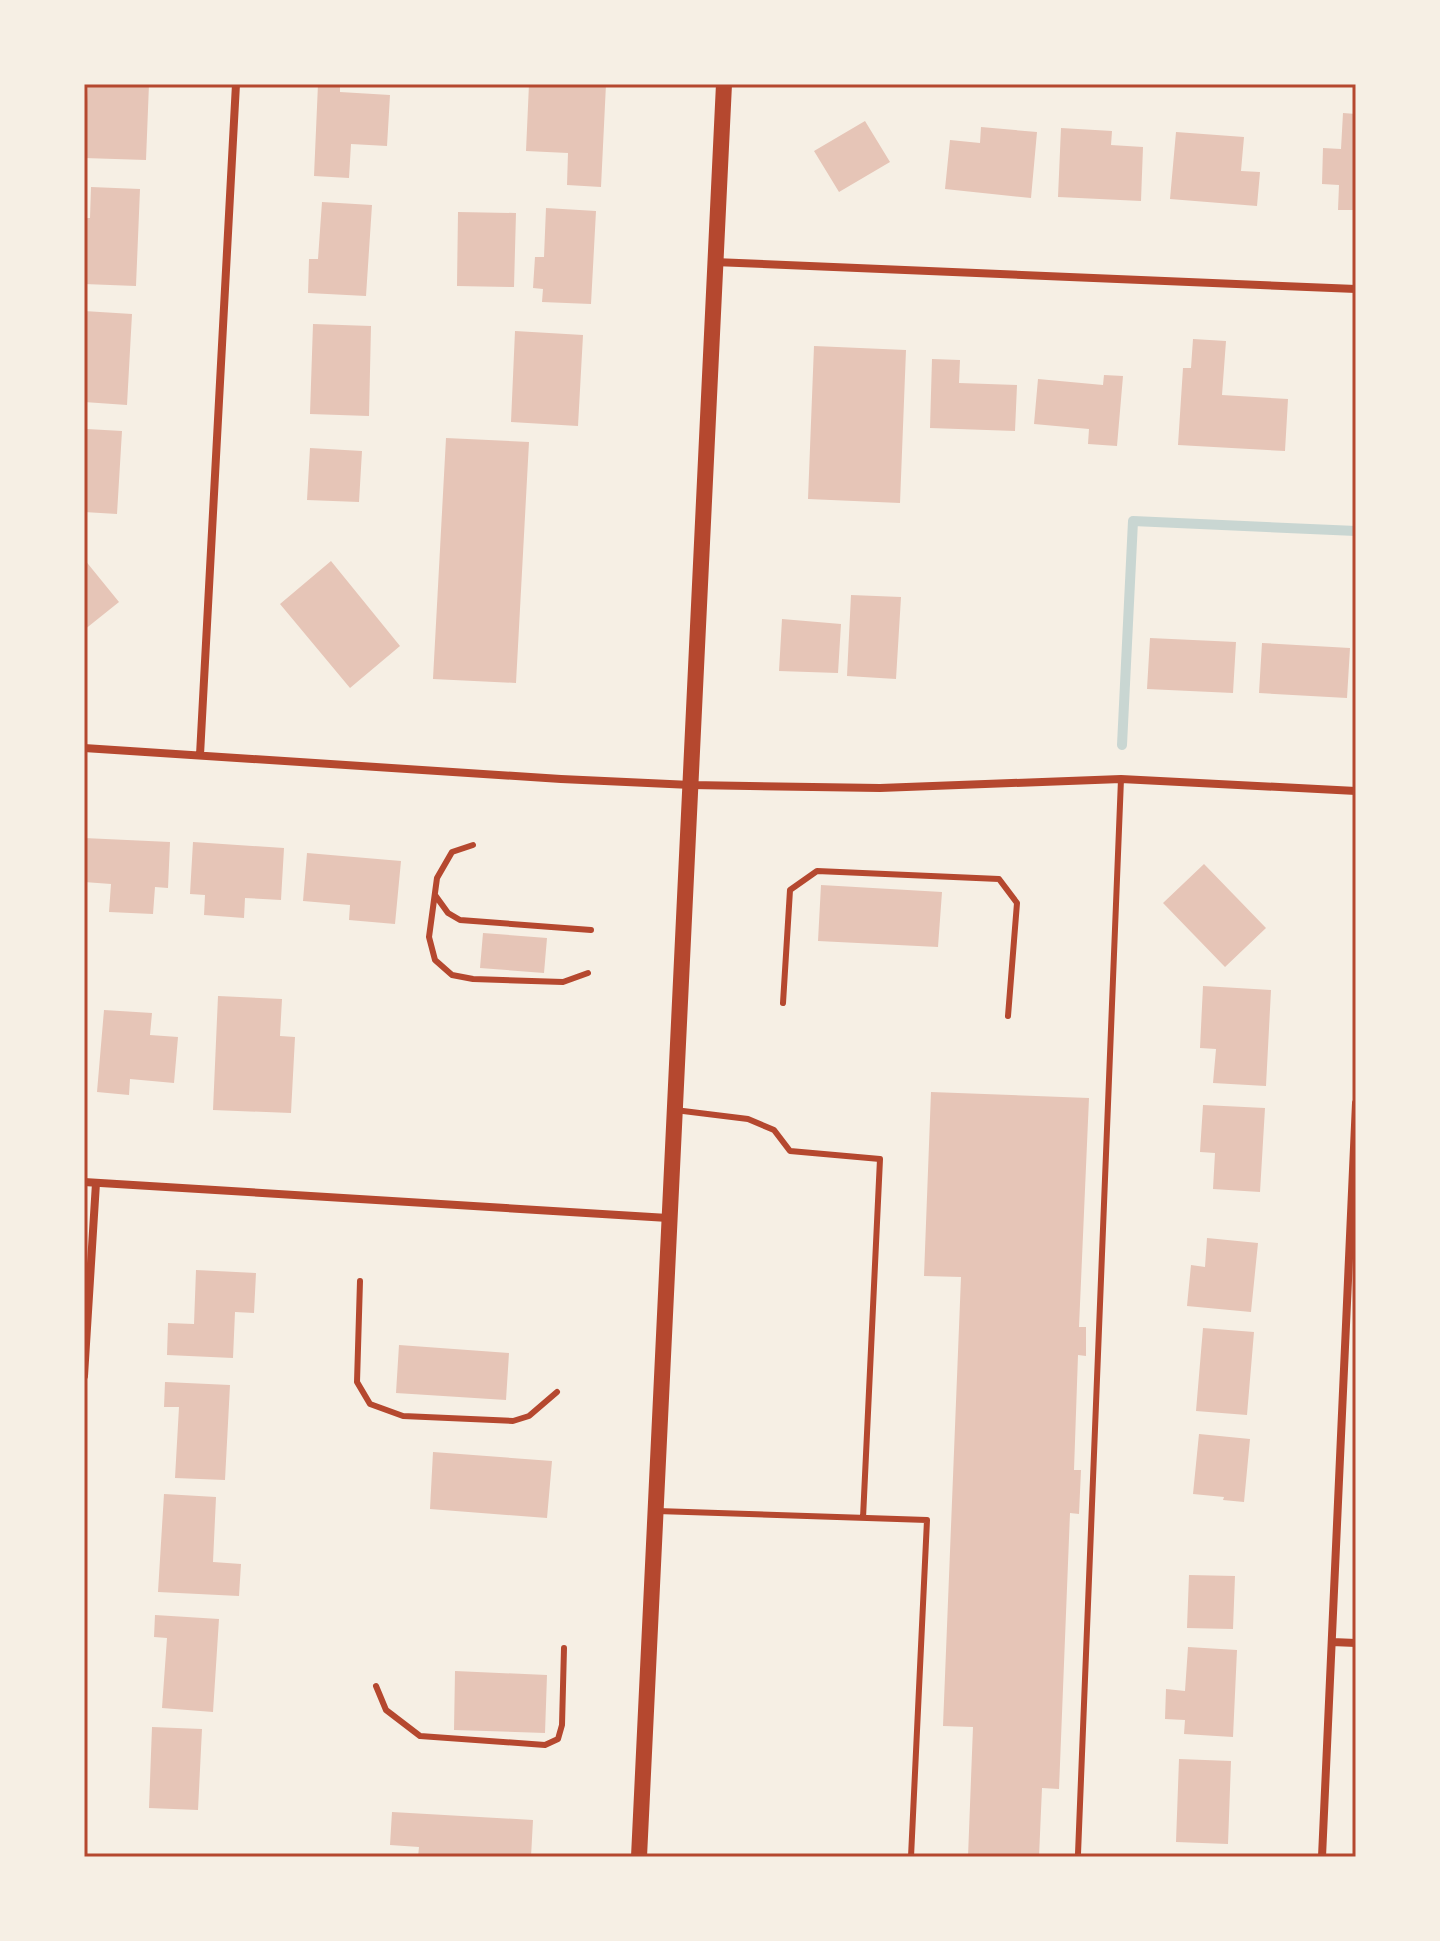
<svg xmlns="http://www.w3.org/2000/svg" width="1440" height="1941" font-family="'Asap Condensed',sans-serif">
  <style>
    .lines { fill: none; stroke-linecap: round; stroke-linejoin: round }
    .stream { stroke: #c9d6d2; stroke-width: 10 }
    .building { fill: #e6c5b7 }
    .service { stroke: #b5482f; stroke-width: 6 }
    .minor { stroke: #b5482f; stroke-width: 8 }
    .secondary { stroke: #b5482f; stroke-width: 16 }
    .neatline { fill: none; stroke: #b5482f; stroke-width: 3 }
  </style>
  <rect width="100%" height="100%" fill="#f6efe4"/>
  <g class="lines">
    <path class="stream" d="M1122,745L1133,521L1356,531"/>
  </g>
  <path class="building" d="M88,84H149L146,160L84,158Z
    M318,84H340V92L390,95L387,146L351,144L349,178L314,176Z
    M529,84H606L601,187L567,185L568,153L526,151Z
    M1343,113L1356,114V210H1338L1339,185L1322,184L1323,148L1341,149Z
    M865,121L890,162L839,192L814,151Z
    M981,127L1037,132L1031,198L945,189L950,140L980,143Z
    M1061,128L1112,131L1111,145L1143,147L1141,201L1058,197Z
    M1176,132L1244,137L1241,171L1260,172L1257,206L1170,199Z
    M91,187L140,189L136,286L84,284V218H90Z
    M322,202L372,205L366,296L308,293L309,259H318Z
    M546,208L596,211L591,304L542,302L543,289L533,288L535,257H544Z
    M458,212L516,213L514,287L457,286Z
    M84,311L132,314L127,405L84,402Z
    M313,324L371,326L369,416L310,414Z
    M515,331L583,335L578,426L511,422Z
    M1193,339L1226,341L1222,395L1288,399L1285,451L1178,445L1183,368H1191Z
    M814,346L906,350L900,503L808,499Z
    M932,359L960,360L959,383L1017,385L1015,431L930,428Z
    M1104,375L1123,376L1117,446L1088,444L1089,429L1034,424L1038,379L1103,385Z
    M87,429L122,431L117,514L84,512Z
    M446,438L529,442L516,683L433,679Z
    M310,448L362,451L359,502L307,500Z
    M84,559L119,602L84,630Z
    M331,561L400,646L350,688L280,604Z
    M851,595L901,597L896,679L847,676Z
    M782,619L841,624L838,673L779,671Z
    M1150,638L1236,642L1233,693L1147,689Z
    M1262,643L1350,648L1347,698L1259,693Z
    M84,838L170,842L168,888L155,887L153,914L109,912L111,884L84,882Z
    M193,842L284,848L281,900L245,898L244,918L204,915L205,895L190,894Z
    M307,853L401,861L395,924L349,920L350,905L303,901Z
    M1204,864L1266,928L1225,967L1163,903Z
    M821,885L942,892L938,947L818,941Z
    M483,933L547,938L544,973L480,968Z
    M1203,986L1271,990L1266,1086L1213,1083L1216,1049L1200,1048Z
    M218,996L282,999L280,1036L295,1037L291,1113L213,1110Z
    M104,1010L152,1013L150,1035L178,1037L174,1083L130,1079L129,1095L97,1092Z
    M931,1092L1089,1098L1079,1327H1086V1356L1078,1355L1074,1470H1081L1079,1514L1070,1513L1059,1789L1042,1788L1039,1857H968L973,1727L943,1726L961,1277L924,1276Z
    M1203,1105L1265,1108L1260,1192L1213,1189L1215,1153L1200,1152Z
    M1207,1238L1258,1243L1251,1312L1187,1306L1191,1265L1205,1267Z
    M196,1270L256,1273L254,1313L235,1312L233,1358L167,1355L168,1323L194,1324Z
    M1203,1328L1254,1332L1247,1415L1196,1411Z
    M399,1345L509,1353L506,1400L396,1393Z
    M165,1382L230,1385L225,1480L175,1478L179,1407H164Z
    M1199,1434L1250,1439L1244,1502L1223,1500L1224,1497L1193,1494Z
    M433,1452L552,1461L547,1518L430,1509Z
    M164,1494L216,1497L213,1562L241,1564L239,1596L158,1592Z
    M1189,1575L1235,1576L1233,1629L1187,1628Z
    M155,1615L219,1619L213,1712L162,1708L167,1638L154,1637Z
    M1188,1647L1237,1650L1233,1737L1184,1734L1185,1720L1165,1719L1166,1689L1185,1691Z
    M455,1671L547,1675L545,1733L454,1730Z
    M152,1727L202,1729L198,1810L149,1808Z
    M1179,1759L1231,1761L1228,1844L1176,1842Z
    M392,1812L533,1820L531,1857H418L419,1847L390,1845Z"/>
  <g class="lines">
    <path class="service" d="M473,845L452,852L437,878L429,937L435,960L452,975L473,979L563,982L588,973
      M435,895L448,913L460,920L591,930
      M783,1003L790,890L817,871L999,879L1017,903L1008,1016
      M675,1110L748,1119L774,1130L790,1151L880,1159L863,1518
      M360,1281L357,1382L370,1404L403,1416L513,1421L529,1416L557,1392
      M657,1511L927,1520L911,1857
      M376,1686L386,1710L420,1736L545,1745L558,1739L562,1725L564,1648
      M1078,1854L1121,779"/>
    <path class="minor" d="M714,262L1356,289
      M84,748L561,779L691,785L880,788L1121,779L1356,791
      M200,755L236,84
      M84,1182L668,1218
      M84,1376L96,1183
      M1332,1642L1356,1643
      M1322,1857L1356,1103"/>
    <path class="secondary" d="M639,1857L724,84"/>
  </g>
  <rect width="1440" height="1941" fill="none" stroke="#f6efe4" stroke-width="172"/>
  <rect x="86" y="86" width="1268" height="1769" class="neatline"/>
</svg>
